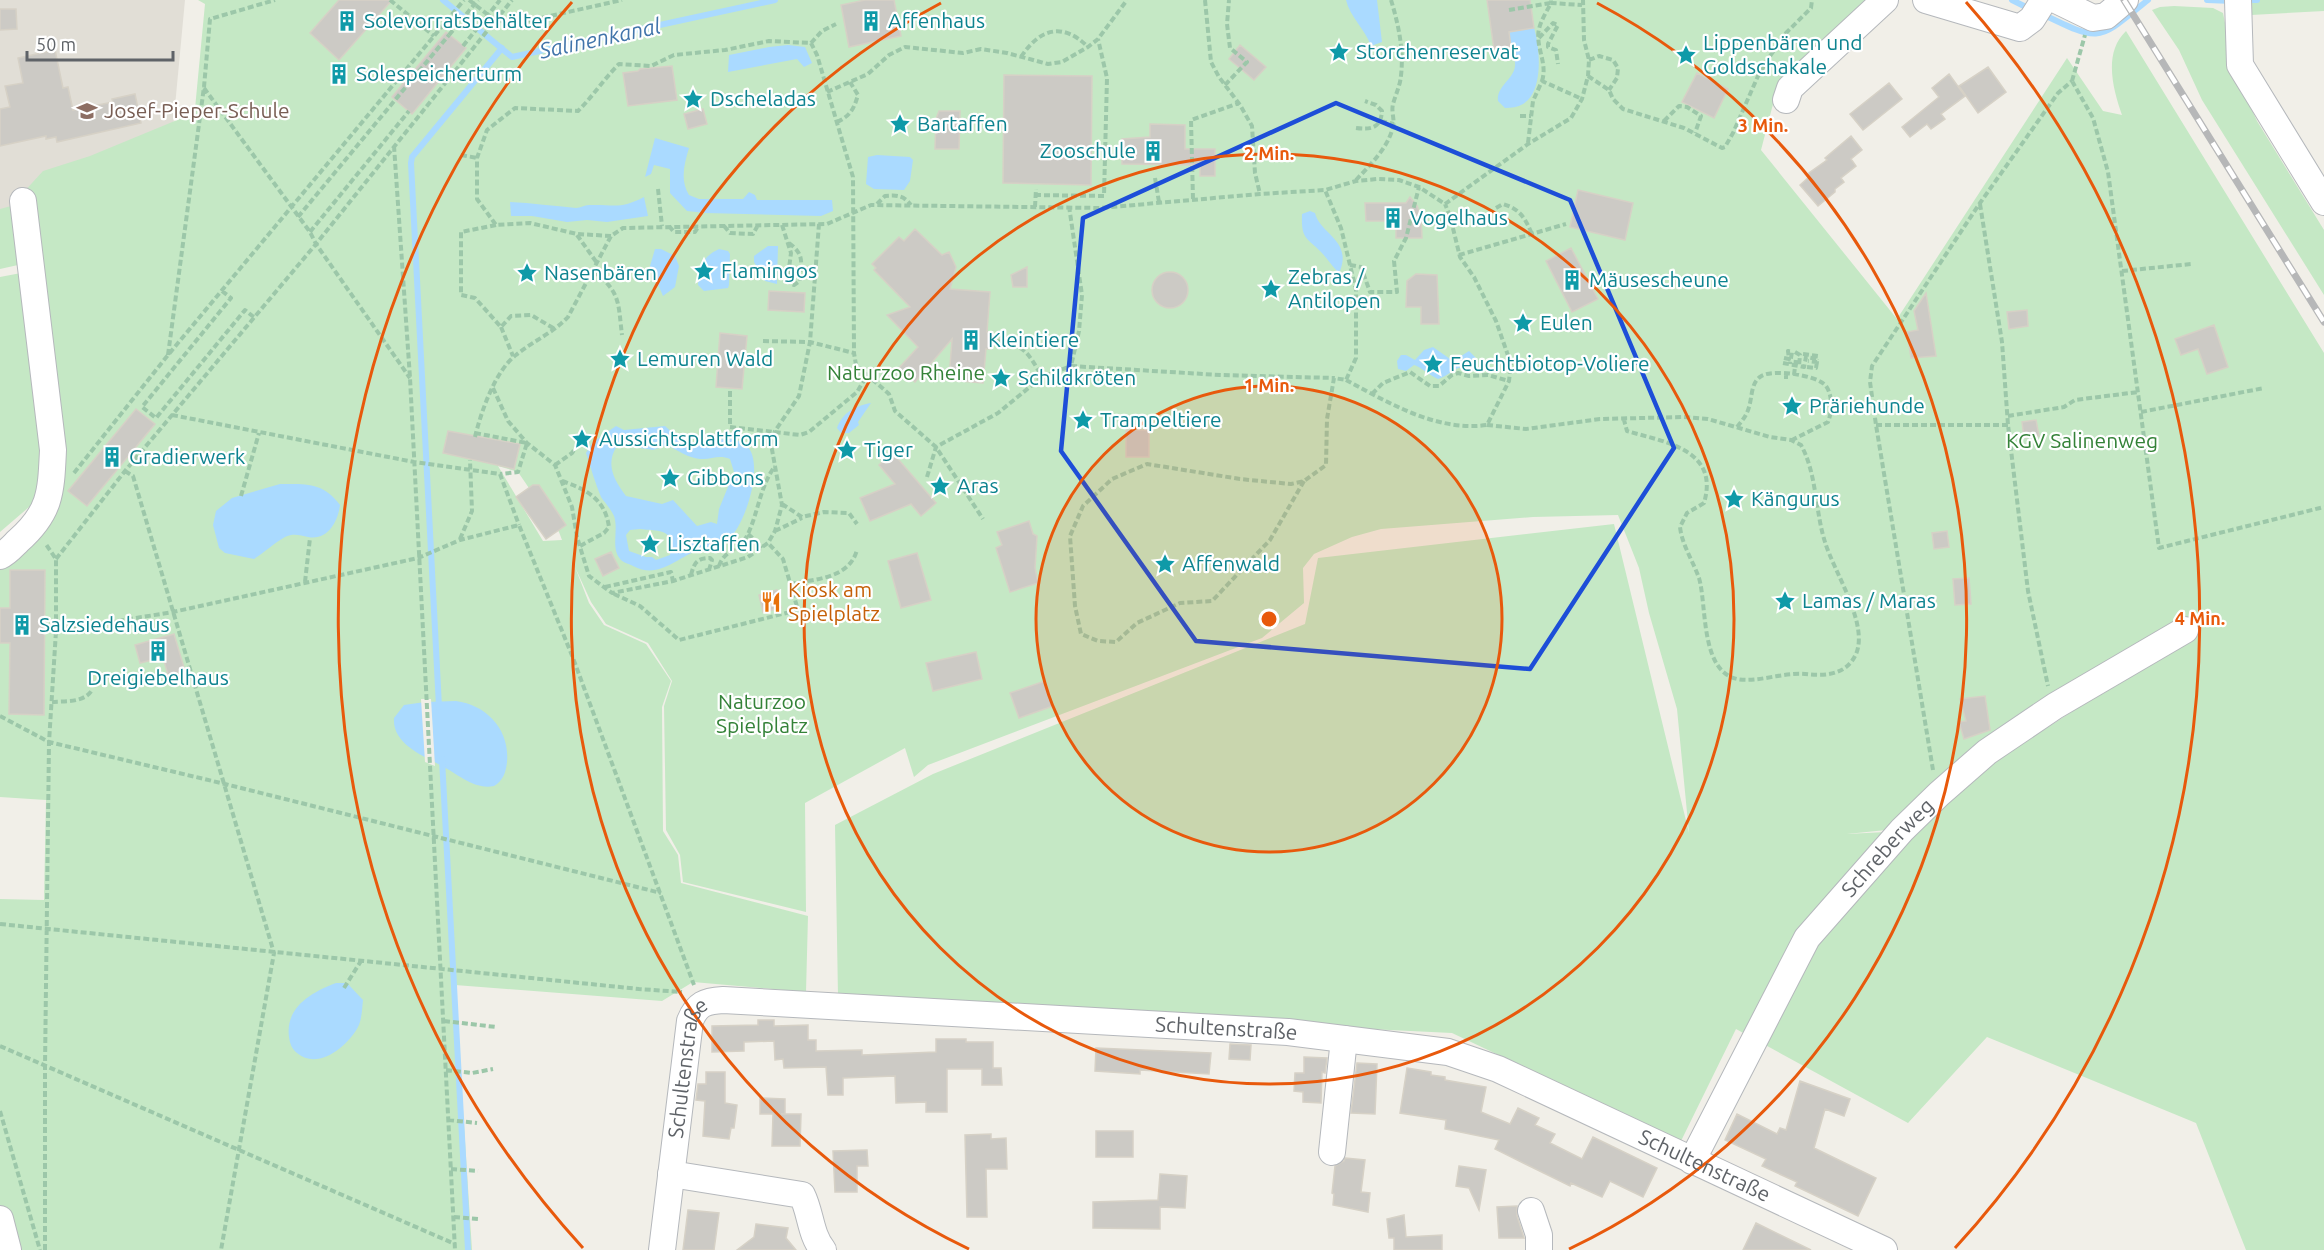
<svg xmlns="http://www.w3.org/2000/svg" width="2324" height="1250" font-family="Ubuntu,sans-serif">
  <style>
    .education { fill: #e1ded6 }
    .green { fill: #c5e8c5; fill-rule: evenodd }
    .water { fill: #aadaff; fill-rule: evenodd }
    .pier { fill: #f1efe8 }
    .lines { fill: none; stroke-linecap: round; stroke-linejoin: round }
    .stream { stroke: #aadaff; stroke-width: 6 }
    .building { fill: #cccac5; stroke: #d6d1c6; stroke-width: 1.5 }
    .minor-casing { stroke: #b5b8bc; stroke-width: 28 }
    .path { stroke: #9cc7a9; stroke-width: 4; stroke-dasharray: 6 3; stroke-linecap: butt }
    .minor { stroke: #fff; stroke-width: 26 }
    .rail-casing { stroke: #b6b7b8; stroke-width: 7 }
    .rail { stroke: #fff; stroke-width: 4.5; stroke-dasharray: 14; stroke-linecap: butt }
    .path-bridge { stroke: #9cc7a9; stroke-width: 4; stroke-dasharray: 6 3; stroke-linecap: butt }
    .marked { fill: none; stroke: #1d4ed8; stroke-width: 4.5; stroke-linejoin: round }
    .ring { fill: none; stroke: #e8590c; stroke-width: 3 }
    .labels { text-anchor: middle; stroke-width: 4.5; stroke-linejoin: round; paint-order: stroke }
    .culture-label { font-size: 21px; fill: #0d838f; stroke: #fff; text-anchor: start }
    .education-label { font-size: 21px; fill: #785e54; stroke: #fff; text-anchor: start }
    .park-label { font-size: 21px; fill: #348238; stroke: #fff }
    .food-label { font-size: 21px; fill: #c56008; stroke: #fff; text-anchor: start }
    .street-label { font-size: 21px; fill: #5f6368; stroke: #fff }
    .water-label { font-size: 22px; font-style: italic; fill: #4174aa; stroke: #fff }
    .centre { fill: #e8590c; stroke: #fff; stroke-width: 3 }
    .ring-label { font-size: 18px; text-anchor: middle; font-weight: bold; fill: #e8590c; stroke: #fff; stroke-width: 4.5; stroke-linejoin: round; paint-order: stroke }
  </style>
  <rect width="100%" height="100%" fill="#f1efe8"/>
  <path class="education" d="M0,0H185L164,223L0,264Z"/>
  <path class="green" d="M198,0H1867L1778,85L1761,150L1897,319L2067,58L2103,111L2122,115C2113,89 2103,53 2126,31L2324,353V1250H2246L2196,1123L1987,1037L1908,1123L1736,1029L1681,1141L1452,1033L1286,1025L838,996L835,825L933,774L1305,624L1318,558L1614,524L1689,833L1677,709L1649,613L1639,568L1618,515L1533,517L1381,529L1352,537L1314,554L1303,568L1304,603L1262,638L928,765L914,777L905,748L805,803L806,912L683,882L680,855L666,830L664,706L672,681L648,643L606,624L591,602L575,567L589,603L604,625L646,644L671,681L662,707L663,831L678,855L681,883L808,916L806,992L693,982L662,1001L455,985L472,1250H8L0,1219V899L44,900L46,800L0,797V551L43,495L0,532V277L21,273L18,265L0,269V209L11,206L43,171L90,156L182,118L194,119L205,4ZM498,466L518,472L559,532L562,540L543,541ZM2181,623L2195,632L1886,832L1847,834L1886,830Z
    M2246,0H2324V11L2251,15Z
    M2174,6L2213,8L2223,13L2235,73L2257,121L2324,230V295L2202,100L2179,50L2152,10L2160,7Z"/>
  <path class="water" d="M1346,0H1377L1382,42L1371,46C1365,29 1350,17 1346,0Z
    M1534,28C1540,47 1544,92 1523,104C1518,107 1511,108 1505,108L1498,101C1496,85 1517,78 1515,62C1514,59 1513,56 1512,53H1509L1511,48L1509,32Z
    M788,45L805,47L812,63L804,67L797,59L728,72L729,55L769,47Z
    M655,138L689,148C684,165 680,180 689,195L699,199H743L749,192L755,195L757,200H832L833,211L821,216L706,213L687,211L670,193V169L654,165L651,174L645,177Z
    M877,155L910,157L913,160L910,181L904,190L874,189L866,184L868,157Z
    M644,197L648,216L607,222L587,220L567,222L532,216H511L510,202C532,203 554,206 576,208C581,208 584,205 589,205C614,204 619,210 644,197Z
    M1310,211L1315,213C1320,234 1352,240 1340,271H1337C1331,265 1327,258 1321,252C1306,237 1301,239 1302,214Z
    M768,246H778L777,284L765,281L754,262V256Z
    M655,249H661L675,256L679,266L675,287L663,296L650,266Z
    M719,249L728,251L730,254L729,285L728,288L704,291L698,285C699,267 702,257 719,249Z
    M1433,347L1453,361L1469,351L1477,359L1472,372L1462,367C1452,369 1448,376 1438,379C1429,375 1419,366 1414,365L1406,371L1398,369L1397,361L1401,355H1406L1415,360L1424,350Z
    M871,403L858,422L859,425L849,433H841L837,428C843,412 855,406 871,403Z
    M616,426L624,430L665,426C670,430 674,435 679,438C699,451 726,429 746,445C766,462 745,527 727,541C719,547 705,548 696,551C674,560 658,579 633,566C630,564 624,563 621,560C610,549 619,530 614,516C611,509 605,503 601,497C595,483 591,468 586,453L593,442ZM621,445L653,450L667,445C677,450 688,458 700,459C712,460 718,454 730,459L734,472L719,509L717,524L711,522L697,526L673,500L662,504L626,496C614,480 605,464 617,446ZM640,529C652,531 665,528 672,540L670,555L656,560L652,557H646L629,551L626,535L630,530Z
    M280,484C306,484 323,482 340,505C338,521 328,541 308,537C300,535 293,533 285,537C274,543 265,552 254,559L225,553L219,548L213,525L216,511L232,498Z
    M456,701C487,705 510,730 507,762C506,772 503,781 494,786C474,790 458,774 442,766C423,756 392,744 394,718L404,705L425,702Z
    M336,983H347L363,1000C362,1009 362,1019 358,1027C348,1046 318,1071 297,1053C292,1049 290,1044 289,1037C285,1007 312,992 336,983Z"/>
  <path class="pier" d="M421,699H431L435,766L425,762Z"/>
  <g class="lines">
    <path class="stream" d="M443,0L512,57L775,0
      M2012,0L2030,9
      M2207,0L2233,1
      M2243,0H2257
      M2042,14C2102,43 2097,41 2148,0
      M439,707L411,163L412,157L502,48
      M442,759L468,1250"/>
  </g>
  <path class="building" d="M339,0H392L339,60L310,33Z
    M865,0H894L901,36L849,47L841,5Z
    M1487,0H1530L1534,28L1509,32L1511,47L1494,49Z
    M0,9H16L17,29L0,30Z
    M446,32L466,48L412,114L392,97Z
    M1240,45L1266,67L1254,80L1229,59Z
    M55,50L63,88L68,87L73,110L113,102L112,99L135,94L141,123L57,142L56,137L46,139V136L0,146V109L10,107L5,86L23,83L18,58Z
    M672,66L677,100L628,106L623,73L638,71L640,69Z
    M1988,67L2006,92L1978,113L1959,86Z
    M1697,73L1728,89L1714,118L1682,102Z
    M1949,74L1965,96L1941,114L1945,119L1931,129L1927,124L1910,137L1902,127L1939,97L1932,88Z
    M1004,75L1092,76L1091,185L1003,183Z
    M1889,83L1902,99L1863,130L1850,114Z
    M703,109L707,124L688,129L684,114Z
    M939,111H960L959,149H935L936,119Z
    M1150,124L1185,125V149H1215V176H1200V165L1122,164V139L1150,137Z
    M1851,136L1862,150L1851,159L1856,166L1841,178L1844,182L1835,189V192L1818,206L1800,185L1809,177V173L1827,160L1825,158Z
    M1578,190L1633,203L1625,240L1570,227Z
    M1410,197L1417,206L1421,216L1422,238H1396V221H1366L1365,203H1406Z
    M915,229L942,255L949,252L956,267L950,289L990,292L987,332H991L990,349H986L983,383L949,380L952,339L915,382L899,368L918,347L887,315L910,307L874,270L876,268L872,264L899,237L904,241Z
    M1571,248L1598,299L1572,312L1546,261Z
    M1027,267V287H1013L1011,275Z
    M1152 290a18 18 0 1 1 36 0a18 18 0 1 1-36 0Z
    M1416,274L1437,275L1439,324H1421V307H1406L1407,281Z
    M769,291L805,293L804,312L768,310Z
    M1926,293L1936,356L1911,358L1907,332L1918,330L1914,311Z
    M2027,310L2028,326L2009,329L2007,312Z
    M2214,325L2228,367L2207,374L2198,349L2181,355L2175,339Z
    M720,333L747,336L742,389L716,387Z
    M136,409L155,424L87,506L68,491Z
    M2036,420L2039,436L2024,438L2022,422Z
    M1126,430H1149V457H1126Z
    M448,431L520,444L514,469L443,453Z
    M892,452L936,503L921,516L911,504L870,521L860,498L895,484L879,465Z
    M533,485H539L566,525L546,539L516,497Z
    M1029,521L1033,534L1037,536L1035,568L1038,583L1010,592L996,548L1002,545L997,532Z
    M1947,531L1949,547L1934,549L1932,533Z
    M611,552L619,568L603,576L595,559Z
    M917,553L931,600L901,608L888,561Z
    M10,570H45L44,715L9,714L10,643H0V608H10Z
    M1969,578L1971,604L1955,605L1953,579Z
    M777,590L781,608L763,612L759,595Z
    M174,634L185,671L168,675L163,657L140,663L135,645Z
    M976,652L982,679L933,691L926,663Z
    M1045,681L1053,706L1019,718L1010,693Z
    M1985,696L1990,730L1964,739L1959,722L1966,721L1960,699Z
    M758,1020H774V1026L808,1025V1040H816V1051L862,1050V1055L936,1052V1039H966V1042H993V1068H1001L1002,1085H982V1069H947V1112H926V1102L896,1103L895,1076L843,1078V1095H828L826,1067L784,1068L783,1059L775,1060L774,1041L744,1042V1051L712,1052V1026L758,1025Z
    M1230,1044L1251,1045L1250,1060L1229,1059Z
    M1096,1048L1211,1053L1209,1074L1140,1070V1074L1095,1071Z
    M1304,1057L1327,1058L1325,1073L1322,1072L1321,1103L1303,1102V1092L1294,1091L1295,1073H1304Z
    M1357,1063L1377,1064L1375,1114L1351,1113Z
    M1407,1068L1431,1072V1075L1445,1077V1080L1486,1087L1481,1112L1510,1124L1518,1108L1539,1118L1535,1125L1555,1134L1550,1143L1582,1159L1593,1137L1657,1168L1643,1197L1610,1181L1602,1197L1571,1183L1570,1186L1495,1149L1499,1140L1445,1129L1446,1120L1400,1113Z
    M706,1072H725V1103L737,1105L734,1128H731L729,1139L703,1136L705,1101L696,1100L698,1084H706Z
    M1800,1081L1850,1099L1844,1116L1825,1109L1814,1148L1876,1178L1858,1216L1795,1186L1797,1182L1762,1166L1766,1159L1725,1140L1737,1114L1777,1134L1780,1128L1786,1130Z
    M760,1098L785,1099V1114H781H801L800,1146H772L773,1114H760Z
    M1096,1131H1133V1157H1096Z
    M991,1134V1139L1006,1138L1007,1169H986L987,1217H967L965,1135Z
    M867,1150L868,1166H857V1192H835L833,1151Z
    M1345,1158L1365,1160L1361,1192L1370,1193L1368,1212L1333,1205L1334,1194L1332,1193L1335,1166L1344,1161Z
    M1459,1166L1486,1170L1479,1210L1469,1188L1456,1186Z
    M1160,1174L1187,1176L1185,1208L1160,1207V1229L1093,1228V1202L1158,1200Z
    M1517,1206V1216L1524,1238H1499L1497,1207Z
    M688,1210L719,1213L714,1250H683Z
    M1404,1215L1406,1237L1442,1235V1250H1394V1238H1389L1387,1219Z
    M1756,1223L1811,1250H1743Z
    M756,1224L788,1228L786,1238L796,1250H737L754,1237Z"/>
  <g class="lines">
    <g class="minor-casing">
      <g id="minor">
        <path d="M1926,0L2020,28L2032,19L2044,0"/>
        <path d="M2056,0L2093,18L2106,16L2125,0"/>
        <path d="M2238,0L2240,65L2324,202"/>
        <path d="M1786,100L1790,88L1885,0"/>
        <path d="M0,556C7,553 12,547 18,541C51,512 51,492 53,450L23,201"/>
        <path d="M1332,1152L1344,1039"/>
        <path id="s1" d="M1692,1161L1807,938L1902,830L1939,794L1987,752L2055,706L2185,630"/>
        <path d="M671,1174L802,1195C811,1213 810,1234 823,1250"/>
        <path d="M1531,1211L1539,1235V1250"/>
        <path d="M0,1219L8,1250"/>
        <path id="s2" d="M662,1250L690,1021C697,1004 705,1001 723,1000L1288,1032L1448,1052L1498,1069L1884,1250"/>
      </g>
    </g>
    <path class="path" d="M390,0L434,36
      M469,0L496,21L523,22L622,0
      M1205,0L1211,62L1219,77L1240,105L1252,126L1255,173L1260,194
      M1509,10L1551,3V0
      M1539,38L1553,23L1558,25L1548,44V47L1556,50L1558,64
      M811,43L822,31L836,24
      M1021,57C1040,28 1063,22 1088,47
      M1589,60L1599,56L1613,60L1618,68L1617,78L1609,90
      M1588,76L1609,90L1613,99L1623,109L1684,128L1722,148L1725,147L1733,133L1758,76L1768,59L1786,33L1811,8L1812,0
      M1542,81C1548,63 1535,47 1539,29C1541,20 1547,11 1551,3L1582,5
      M2072,81L2093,118L2108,172L2159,548L2324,507
      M2072,81L2085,35
      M1225,85L1247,62L1230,48L1227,24L1229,0
      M204,88L310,232L316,244L410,378
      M827,92L868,74L889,55L905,47L963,53L981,49L1007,53L1048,64L1062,62L1088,47L1098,39L1127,0
      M1520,116H1531
      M1381,121L1394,124
      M1664,121L1679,106L1687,107L1701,116L1695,133
      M837,122C850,116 854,109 858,95L850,82
      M1356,128C1371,130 1381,128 1382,111L1376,105L1365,101
      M1528,143L1533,101L1542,81L1582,99
      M394,146L410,378L455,1250
      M461,155L477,158
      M1155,178L1159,202
      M1356,180C1370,165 1388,148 1393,127C1395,120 1391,112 1393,104C1395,97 1398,90 1400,82C1405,55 1399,26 1391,0
      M658,189L662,226
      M1035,195L1104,196L1107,78L1098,39
      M1193,199L1191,120L1239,103
      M877,204L885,196C897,195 903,195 911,205
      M1980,204L2002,342L2008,425L2028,591L2048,686
      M1069,206L1082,295L1079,331L1071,366L1220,375L1334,378
      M1035,207L1036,189
      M1496,208L1503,204C1520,209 1525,218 1532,234
      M298,217L449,35
      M496,225L461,232V295L475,298L501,327L511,316L531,315L555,329
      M782,225L791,253L788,276L790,283L794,285L800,281C801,262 805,255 789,243
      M669,226L674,232H695L699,226
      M724,226L730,233L753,234L758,225
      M310,232L409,111
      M577,235L597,263
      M611,236L577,234L530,223L496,225L477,199V158L487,130L515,108L578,111C593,96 604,79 619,64L651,66L674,55L725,50L769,41L811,43L817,55L853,177L854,353
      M1459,255L1566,224
      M1350,265L1361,267L1370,292H1397L1394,261L1406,238L1419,187
      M593,271C621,292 618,303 622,335
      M2122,271L2191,264
      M222,291L231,298L142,407L156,418L245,310L255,318
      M501,327L513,356
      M763,341L810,342L854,353L856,365L889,394L895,411L936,447L983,519
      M994,341C1024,344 1028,352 1042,377
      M1795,352L1800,355L1799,366
      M1803,354L1818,356L1817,359
      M168,355L204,87L210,19L275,0
      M1784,358L1789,359L1788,351L1792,352L1790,364
      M1783,363L1804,367L1806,357L1817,359V362L1808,361
      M1807,367L1816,368L1817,362
      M1786,373V382
      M1794,375L1796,359
      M1346,380C1389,403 1437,432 1487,425L1509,381L1511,364L1496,321L1474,277L1460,257L1450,216L1445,204
      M493,388L508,421L527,443L555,465L572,507L577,537L589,576L612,593L673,581L748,557L768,543L775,531L782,505L771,444L775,431L799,396L810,342L819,224
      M730,391V427L800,435L809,432L857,392L867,375
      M1372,394L1383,383L1410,372L1430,386H1439L1452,375L1458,373L1469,376L1488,375L1509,381
      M2141,412L2264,388
      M172,415L414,462L500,474L519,525
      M2008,416L2064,407L2075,400L2138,392
      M1487,425L1526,429L1600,419L1684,417L1708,419L1770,437L1791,440L1801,445C1817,474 1815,511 1825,542C1834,572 1869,624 1856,654C1846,676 1824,676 1805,674C1783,672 1757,683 1737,679C1700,671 1707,605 1699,578C1693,561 1682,545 1680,527L1687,513L1704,503C1720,449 1664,442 1627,431L1624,420
      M1876,425H2008
      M1737,427C1742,421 1747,415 1749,407C1752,398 1751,383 1760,377C1770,368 1818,375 1826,386C1833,396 1832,412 1828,422L1792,440
      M475,433L527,443L518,472L500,474
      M475,437C481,412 495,371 516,355C533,341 553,333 568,317L611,236L623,228L827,224L871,205L1100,208L1260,194L1325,190L1356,181L1377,179L1399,180L1419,187L1445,204L1528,144L1571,118L1582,99L1588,76L1589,60L1584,40L1583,0
      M555,465L572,453L582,439
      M125,471L133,476L274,953L221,1250
      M74,473L168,355L464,0
      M927,477L936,447L998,413L1042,377L1071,366
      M562,481C585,489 605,498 609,527L604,533L580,546
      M1304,481L1270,540L1212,601L1180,603L1137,623L1116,642L1098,641L1081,634L1075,606L1070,536L1083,506L1112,479L1147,464L1240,479L1291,484L1304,481L1326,465L1327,419L1334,378L1346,380L1356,358V290L1341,228L1325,190
      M241,496L259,433
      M782,504L802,517L824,512L849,513L857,524
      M775,531L802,518
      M748,534L763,547
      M460,539L472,511L470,460
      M56,559L125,471L316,244L512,0
      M719,566C724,550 740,550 747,536C758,514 760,486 775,466
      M691,575C694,563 697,558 710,558L712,560L709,570
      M305,582L310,538
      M790,584C815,579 849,579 857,550
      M605,587L671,572L673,581
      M614,594L640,606L679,640L798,610L783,559L768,543
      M56,631L173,612L418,558L460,540L519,525L573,658L694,985
      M52,702C65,701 84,703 92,690
      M0,716L49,742L225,784L661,893
      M1933,770L1876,425L1870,382L1872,366L1980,203L2058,93L2072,81
      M0,924L639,989L682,992
      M344,988L361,961
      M444,1021L496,1027
      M0,1046L455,1244
      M446,1070L472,1073L493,1069
      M0,1111L40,1250
      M448,1120L477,1123
      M451,1169L478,1171
      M454,1217L479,1219
      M45,1250V1066L49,742L56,631V559L45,543"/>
    <use href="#minor" class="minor"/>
    <g class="rail-casing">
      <path id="rail" d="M2124,0L2324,322"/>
    </g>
    <use href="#rail" class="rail"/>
    <path class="path-bridge" d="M449,35L478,0
      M463,46L500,0"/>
  </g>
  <path class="marked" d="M1336,103L1570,200L1674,448L1530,669L1196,641L1061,451L1083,218Z"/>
  <circle cx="1269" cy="619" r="233" fill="#e8590c" fill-opacity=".12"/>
  <g class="ring">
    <circle cx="1269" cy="619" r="233"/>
    <circle cx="1269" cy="619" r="465"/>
    <path d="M969 1249A698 698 0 0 1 941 3M1597 3A698 698 0 0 1 1569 1249"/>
    <path d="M583 1248A931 931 0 0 1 572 2M1966 2A931 931 0 0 1 1955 1248"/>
  </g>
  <defs>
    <g id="building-bare" transform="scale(1.62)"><path d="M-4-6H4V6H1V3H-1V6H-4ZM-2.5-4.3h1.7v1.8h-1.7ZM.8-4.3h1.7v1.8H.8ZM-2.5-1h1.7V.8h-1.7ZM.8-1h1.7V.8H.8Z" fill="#0f9aa8" stroke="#fff" stroke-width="2.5" paint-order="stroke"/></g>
    <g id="sight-bare" transform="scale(1.62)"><path d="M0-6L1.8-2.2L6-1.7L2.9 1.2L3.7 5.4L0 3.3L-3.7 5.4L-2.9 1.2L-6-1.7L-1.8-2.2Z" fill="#0f9aa8" stroke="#fff" stroke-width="2.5" paint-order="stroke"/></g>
    <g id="school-bare" transform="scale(1.62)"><path d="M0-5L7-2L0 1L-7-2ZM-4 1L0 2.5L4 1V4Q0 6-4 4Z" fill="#8d6e63" stroke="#fff" stroke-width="2.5" paint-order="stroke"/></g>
    <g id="restaurant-bare" transform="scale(1.62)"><path d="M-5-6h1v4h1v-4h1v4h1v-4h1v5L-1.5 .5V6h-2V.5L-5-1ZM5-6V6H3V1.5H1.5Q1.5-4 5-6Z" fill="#e8710a" stroke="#fff" stroke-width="2.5" paint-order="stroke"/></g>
  </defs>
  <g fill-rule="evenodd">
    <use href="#building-bare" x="347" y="21"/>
    <use href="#building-bare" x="871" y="21"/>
    <use href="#sight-bare" x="1339" y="52"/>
    <use href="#sight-bare" x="1686" y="55"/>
    <use href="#building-bare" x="339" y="74"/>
    <use href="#sight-bare" x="693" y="99"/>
    <use href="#school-bare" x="87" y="111"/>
    <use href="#sight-bare" x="900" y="124"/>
    <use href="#building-bare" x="1153" y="151"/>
    <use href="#building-bare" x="1393" y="218"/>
    <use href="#sight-bare" x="704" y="271"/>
    <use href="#sight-bare" x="527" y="273"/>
    <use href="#building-bare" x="1572" y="280"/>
    <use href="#sight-bare" x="1271" y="289"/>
    <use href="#sight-bare" x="1523" y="323"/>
    <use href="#building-bare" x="971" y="340"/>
    <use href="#sight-bare" x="620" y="359"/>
    <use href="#sight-bare" x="1433" y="364"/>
    <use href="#sight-bare" x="1001" y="378"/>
    <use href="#sight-bare" x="1792" y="406"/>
    <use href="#sight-bare" x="1083" y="420"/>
    <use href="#sight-bare" x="582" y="439"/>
    <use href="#sight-bare" x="847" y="450"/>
    <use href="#building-bare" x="112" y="457"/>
    <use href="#sight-bare" x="670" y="478"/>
    <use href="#sight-bare" x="940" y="486"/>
    <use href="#sight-bare" x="1734" y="499"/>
    <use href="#sight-bare" x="650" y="544"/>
    <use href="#sight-bare" x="1165" y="564"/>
    <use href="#sight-bare" x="1785" y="601"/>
    <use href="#restaurant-bare" x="771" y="602"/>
    <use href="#building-bare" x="22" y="625"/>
    <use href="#building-bare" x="158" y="651"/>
  </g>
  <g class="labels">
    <g class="culture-label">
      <text x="364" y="28">Solevorratsbehälter</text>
      <text x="888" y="28">Affenhaus</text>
      <text x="1703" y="50">Lippenbären und<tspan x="1703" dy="24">Goldschakale</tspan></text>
      <text x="1356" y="59">Storchenreservat</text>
      <text x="356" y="81">Solespeicherturm</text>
      <text x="710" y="106">Dscheladas</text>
      <text x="917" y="131">Bartaffen</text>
      <text x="1136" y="158" text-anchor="end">Zooschule</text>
      <text x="1410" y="225">Vogelhaus</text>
      <text x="721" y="278">Flamingos</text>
      <text x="544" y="280">Nasenbären</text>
      <text x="1288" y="284">Zebras /<tspan x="1288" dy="24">Antilopen</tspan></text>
      <text x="1589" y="287">Mäusescheune</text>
      <text x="1540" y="330">Eulen</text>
      <text x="988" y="347">Kleintiere</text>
      <text x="637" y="366">Lemuren Wald</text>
      <text x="1450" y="371">Feuchtbiotop-Voliere</text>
      <text x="1018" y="385">Schildkröten</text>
      <text x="1809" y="413">Präriehunde</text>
      <text x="1100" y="427">Trampeltiere</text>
      <text x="599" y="446">Aussichtsplattform</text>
      <text x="864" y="457">Tiger</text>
      <text x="129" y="464">Gradierwerk</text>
      <text x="687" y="485">Gibbons</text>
      <text x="957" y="493">Aras</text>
      <text x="1751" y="506">Kängurus</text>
      <text x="667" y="551">Lisztaffen</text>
      <text x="1182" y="571">Affenwald</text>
      <text x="1802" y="608">Lamas / Maras</text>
      <text x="39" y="632">Salzsiedehaus</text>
      <text x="158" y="685" text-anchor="middle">Dreigiebelhaus</text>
    </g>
    <g class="education-label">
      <text x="104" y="118">Josef-Pieper-Schule</text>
    </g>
    <g class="park-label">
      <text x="906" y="380">Naturzoo Rheine</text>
      <text x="2082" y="448">KGV Salinenweg</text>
      <text x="762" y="709">Naturzoo<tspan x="762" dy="24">Spielplatz</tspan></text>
    </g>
    <g class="food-label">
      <text x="788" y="597">Kiosk am<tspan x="788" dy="24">Spielplatz</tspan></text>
    </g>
    <g class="street-label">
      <text dy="7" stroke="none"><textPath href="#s1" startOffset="372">Schreberweg</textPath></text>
      <text dy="7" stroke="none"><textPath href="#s2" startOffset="777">Schultenstraße</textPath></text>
      <text dy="7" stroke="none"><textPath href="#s2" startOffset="184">Schultenstraße</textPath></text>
      <text dy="7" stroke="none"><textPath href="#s2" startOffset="1281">Schultenstraße</textPath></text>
    </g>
    <g class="water-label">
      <text transform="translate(600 38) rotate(-12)" y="8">Salinenkanal</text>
    </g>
  </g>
  <circle cx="1269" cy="619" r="9" class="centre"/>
  <g class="ring-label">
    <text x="1763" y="132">3 Min.</text>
    <text x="1269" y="160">2 Min.</text>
    <text x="1269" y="392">1 Min.</text>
    <text x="2200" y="625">4 Min.</text>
  </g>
  <path d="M27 51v9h146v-9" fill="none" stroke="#5f6368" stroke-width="3"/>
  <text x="36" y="51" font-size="18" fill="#5f6368" stroke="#ffffff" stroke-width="4.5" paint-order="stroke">50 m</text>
</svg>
